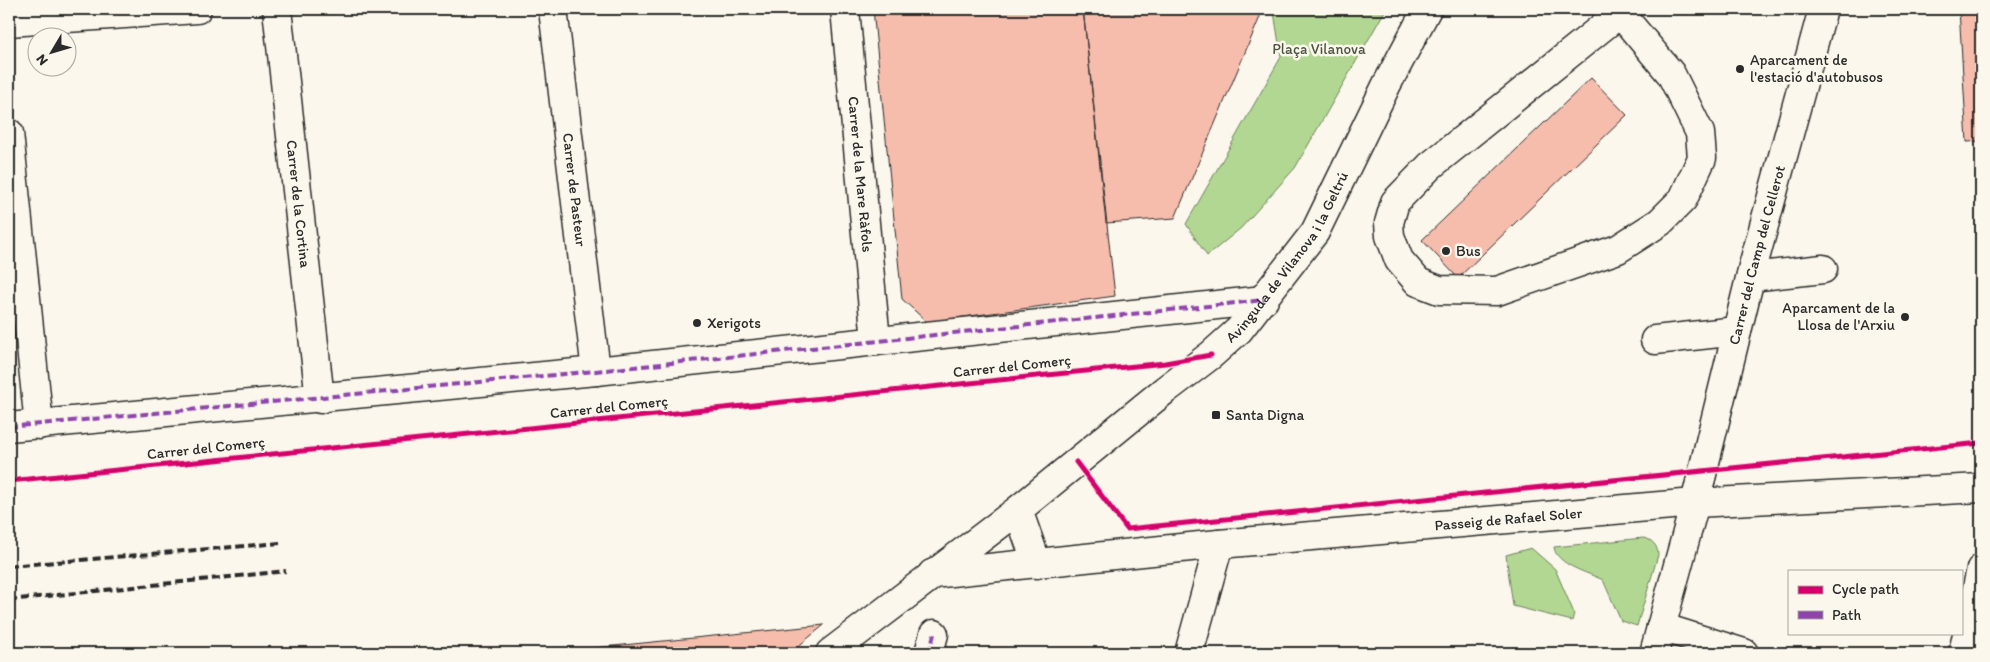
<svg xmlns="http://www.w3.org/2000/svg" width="1990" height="662" font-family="Itim,sans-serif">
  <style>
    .green { fill: #b2d792; stroke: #6e815e }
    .building { fill: #f6bdac; stroke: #2b2b2b }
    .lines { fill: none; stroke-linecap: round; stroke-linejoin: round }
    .minor-casing { stroke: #2b2b2b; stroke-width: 31 }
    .minor { stroke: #fbf7ec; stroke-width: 28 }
    .rail { stroke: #2b2b2b; stroke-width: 4; stroke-dasharray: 8 4; stroke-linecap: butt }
    .quiet { stroke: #8e44ad; stroke-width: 4; stroke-dasharray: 8 4; stroke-linecap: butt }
    .cycleway-casing { stroke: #fbf7ec; stroke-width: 8 }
    .cycleway { stroke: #d6006c; stroke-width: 5 }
    .poi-dot { fill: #2b2b2b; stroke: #fbf7ec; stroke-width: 2 }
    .labels { text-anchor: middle; stroke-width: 5; stroke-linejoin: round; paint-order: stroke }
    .park-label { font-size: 15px; fill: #4d5645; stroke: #fbf7ec }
    .poi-label { font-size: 15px; fill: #2b2b2b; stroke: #fbf7ec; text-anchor: start }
    .street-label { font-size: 15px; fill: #2b2b2b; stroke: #fbf7ec }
  </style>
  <rect width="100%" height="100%" fill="#fbf7ec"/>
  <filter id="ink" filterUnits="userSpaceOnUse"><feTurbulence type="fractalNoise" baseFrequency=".02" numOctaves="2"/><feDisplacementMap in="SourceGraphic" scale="10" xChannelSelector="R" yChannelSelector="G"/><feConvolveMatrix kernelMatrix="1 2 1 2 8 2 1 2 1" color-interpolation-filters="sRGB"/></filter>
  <g filter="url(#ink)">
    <path class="green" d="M1300,9H1386L1295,168L1241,228L1207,256L1186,224L1281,57L1274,12Z
      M1643,538C1652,539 1658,546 1658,555L1637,626L1621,621L1603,580C1589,573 1556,565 1554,547Z
      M1531,548L1555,569L1574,613L1572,621L1513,606L1506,555Z"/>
    <path class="building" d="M873,9H1083L1115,296L927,322L902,299Z
      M1083,9H1259L1260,17L1175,218L1106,223Z
      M1959,9H1981V141L1967,142Z
      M1591,78L1627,115L1458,278L1422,240Z
      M824,625L790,653H543Z"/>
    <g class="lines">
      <g class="minor-casing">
        <g id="minor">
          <path id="s1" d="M277,9L320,399"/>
          <path id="s2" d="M553,9L596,371"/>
          <path id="s3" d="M845,9L876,341"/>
          <path d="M1620,13L1671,74L1700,133L1702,158L1683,199L1660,222L1618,249L1497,291L1439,290L1418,282L1399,260L1390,236L1389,223L1395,202L1430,166L1620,13V9"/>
          <path d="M9,22L197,9"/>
          <path d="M9,133L39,425"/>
          <path d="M1751,277L1823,269"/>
          <path d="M1655,340L1737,331"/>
          <path d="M9,427L596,371L1264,300"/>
          <path d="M1018,510L1037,564"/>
          <path id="s4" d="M932,574L1219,544L1695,503L1981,488"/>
          <path d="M1661,627L1744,653"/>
          <path id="s5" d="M830,653L1018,510L1165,390L1211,355L1239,330L1315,232L1387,84L1427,9"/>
          <path d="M929,653L934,634"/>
          <path d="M1189,653L1219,544"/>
          <path id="s6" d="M1654,653L1695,503L1753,266L1823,9"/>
          <path d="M1963,653L1981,569"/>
        </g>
      </g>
      <use href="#minor" class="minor"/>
      <path class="rail" d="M9,566L280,543
        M9,600L286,571"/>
      <path class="quiet" d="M9,427L596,371L1264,300
        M929,653L934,634"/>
      <g class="cycleway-casing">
        <path id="cycleway" d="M1076,462L1127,529L1981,443
          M9,481L1165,363L1211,355"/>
      </g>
      <use href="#cycleway" class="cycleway"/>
    </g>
  </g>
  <g class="poi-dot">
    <circle cx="1740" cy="69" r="5"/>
    <circle cx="1446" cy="251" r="5"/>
    <circle cx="1905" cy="317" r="5"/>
    <circle cx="697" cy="323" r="5"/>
    <rect x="1211" y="410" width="10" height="10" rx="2.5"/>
  </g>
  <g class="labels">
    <g class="park-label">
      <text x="1319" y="54">Plaça Vilanova</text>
    </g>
    <g class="poi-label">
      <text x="1750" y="65">Aparcament de<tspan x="1750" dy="17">l'estació d'autobusos</tspan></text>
      <text x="1456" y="256">Bus</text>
      <text x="1895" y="313" text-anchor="end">Aparcament de la<tspan x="1895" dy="17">Llosa de l'Arxiu</tspan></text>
      <text x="707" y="328">Xerigots</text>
      <text x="1226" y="420">Santa Digna</text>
    </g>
    <g class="street-label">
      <text dy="5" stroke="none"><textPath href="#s3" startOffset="166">Carrer de la Mare Ràfols</textPath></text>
      <text dy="5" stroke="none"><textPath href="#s2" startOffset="182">Carrer de Pasteur</textPath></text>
      <text dy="5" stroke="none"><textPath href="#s1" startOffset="196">Carrer de la Cortina</textPath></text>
      <text dy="5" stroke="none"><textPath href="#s5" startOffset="609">Avinguda de Vilanova i la Geltrú</textPath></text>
      <text dy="5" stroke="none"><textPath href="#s6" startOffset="411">Carrer del Camp del Cellerot</textPath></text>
      <text transform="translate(1012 366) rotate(-6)" y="5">Carrer del Comerç</text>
      <text transform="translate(609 407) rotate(-6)" y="5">Carrer del Comerç</text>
      <text transform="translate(206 448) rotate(-6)" y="5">Carrer del Comerç</text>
      <text dy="5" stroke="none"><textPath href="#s4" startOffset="579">Passeig de Rafael Soler</textPath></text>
    </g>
  </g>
  <rect width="1990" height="662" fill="none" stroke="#fbf7ec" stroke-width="30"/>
  <rect x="15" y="15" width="1960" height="632" fill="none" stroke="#2b2b2b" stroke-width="2" filter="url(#ink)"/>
  <rect x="1788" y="570" width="175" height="65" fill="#fbf7ec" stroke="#a8a59f"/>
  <rect x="1798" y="586" width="25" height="8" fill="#d6006c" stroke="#a8a59f"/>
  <text x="1832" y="594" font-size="15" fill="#2b2b2b">Cycle path</text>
  <rect x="1798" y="611" width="25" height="8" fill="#8e44ad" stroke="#a8a59f"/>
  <text x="1832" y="620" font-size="15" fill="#2b2b2b">Path</text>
  <g transform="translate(52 52) rotate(232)"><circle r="24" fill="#fbf7ec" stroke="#a8a59f"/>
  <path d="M0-4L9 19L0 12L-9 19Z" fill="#2b2b2b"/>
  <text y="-8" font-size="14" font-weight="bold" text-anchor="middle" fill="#2b2b2b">N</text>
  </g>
</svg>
